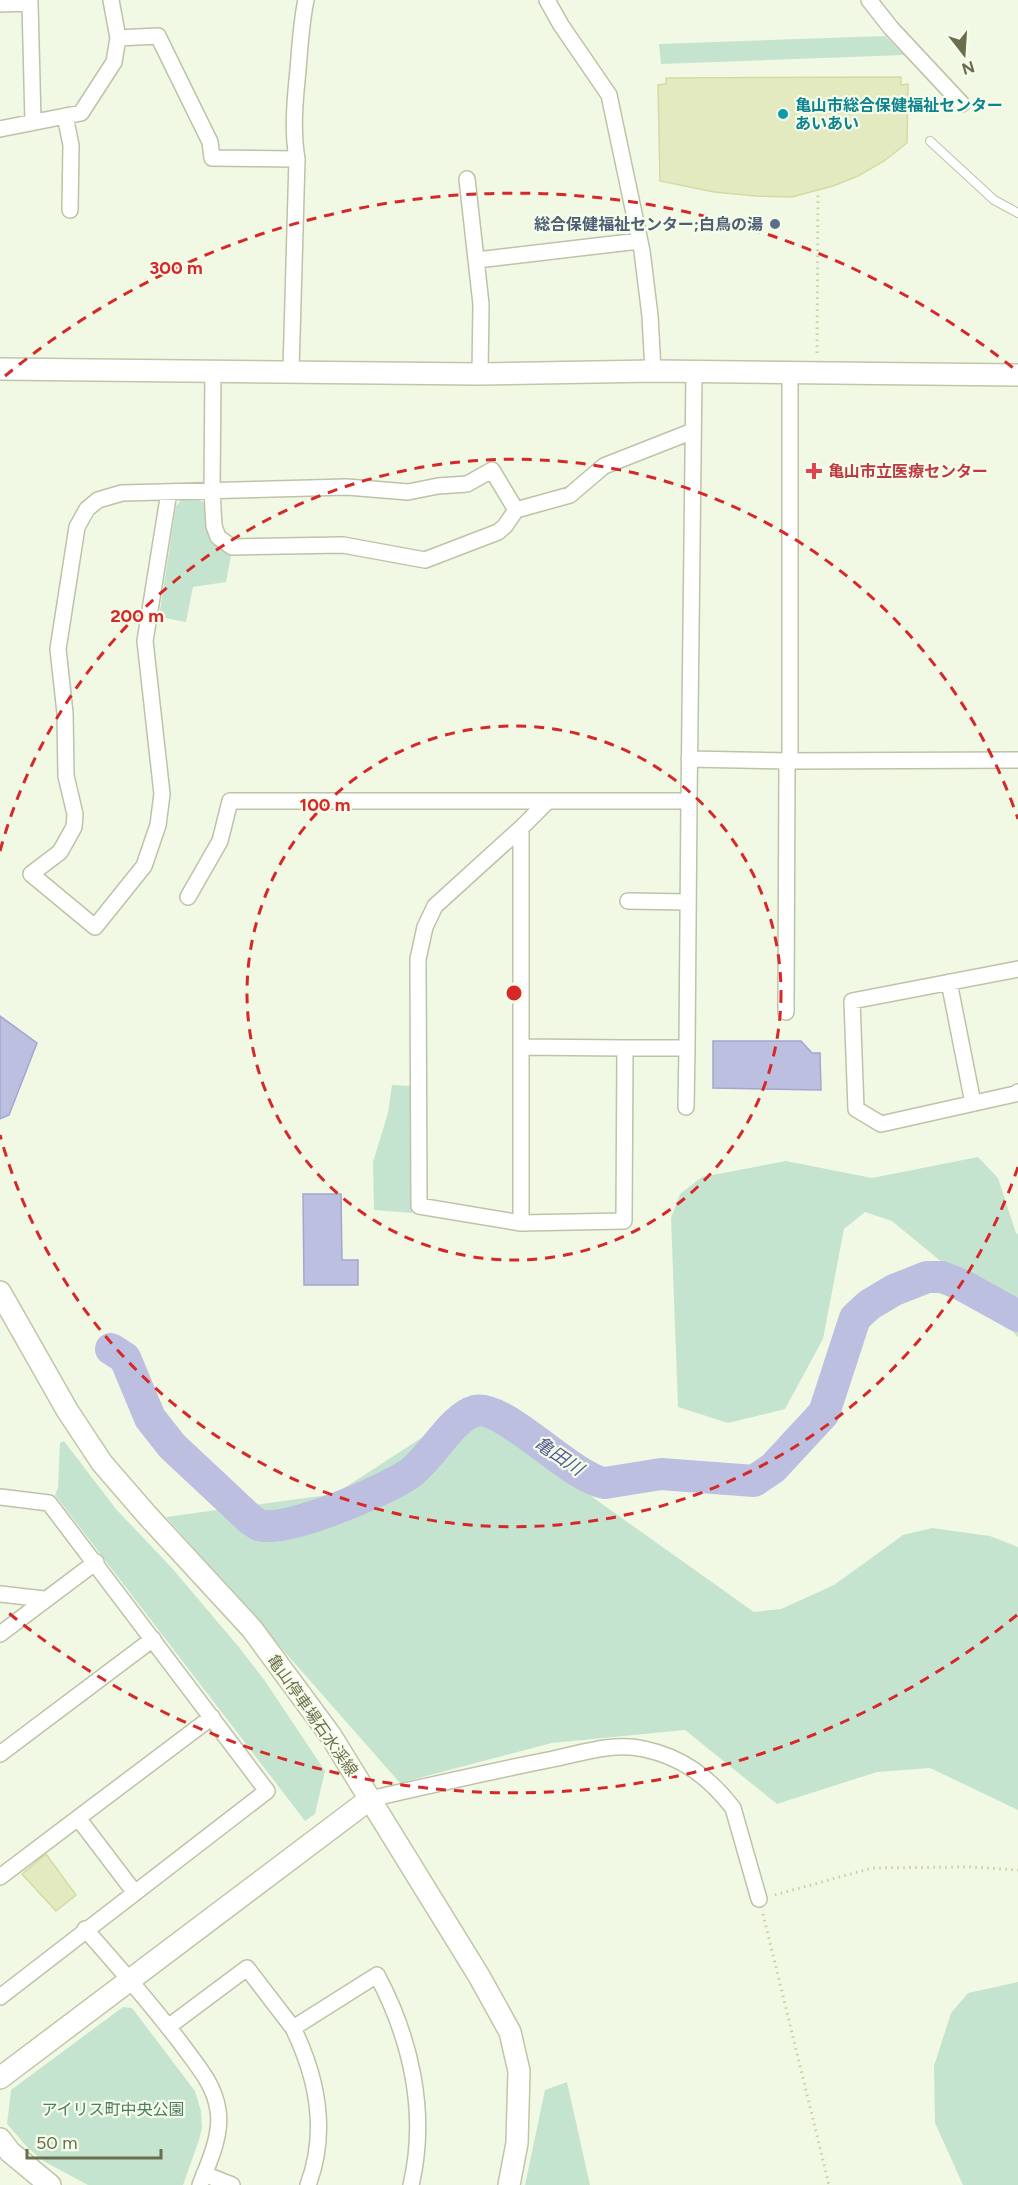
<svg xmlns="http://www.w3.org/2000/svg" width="1018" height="2185" font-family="Figtree,'Noto Sans JP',sans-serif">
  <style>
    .green { fill: #c5e4d0 }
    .water { fill: #bcbfdf; stroke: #a3a7d0; stroke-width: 1.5 }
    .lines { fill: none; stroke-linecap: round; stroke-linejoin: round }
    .river { stroke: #bcbfdf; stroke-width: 32 }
    .building { fill: #e4eac0; stroke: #d3dba2; stroke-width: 1.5 }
    .lane-casing { stroke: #bec3a7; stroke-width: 10 }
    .street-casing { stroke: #bec3a7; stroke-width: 18 }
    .secondary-casing { stroke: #c0c6a6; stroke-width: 24 }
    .path { stroke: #c9cfa3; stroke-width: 3; stroke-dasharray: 1.5 4.5; stroke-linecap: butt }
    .lane { stroke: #fff; stroke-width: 8 }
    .street { stroke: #fff; stroke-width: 15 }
    .secondary { stroke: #fff; stroke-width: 21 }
    .ring { fill: none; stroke: #d62828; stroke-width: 3; stroke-dasharray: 10 8 }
    .culture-dot { fill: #0f9aa8; stroke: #f6fcea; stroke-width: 2 }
    .service-dot { fill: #5c6f8a; stroke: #f6fcea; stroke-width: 2 }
    .health-dot { fill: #e0444e; stroke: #f6fcea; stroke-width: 2 }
    .labels { text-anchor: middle; stroke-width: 4.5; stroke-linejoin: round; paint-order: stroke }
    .culture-label { font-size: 16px; font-weight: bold; fill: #0d838f; stroke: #f6fcea; text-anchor: start }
    .service-label { font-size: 16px; font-weight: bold; fill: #4e5e75; stroke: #f6fcea; text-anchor: end }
    .health-label { font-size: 16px; font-weight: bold; fill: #be3a42; stroke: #f6fcea; text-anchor: start }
    .street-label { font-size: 16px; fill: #6a6e4d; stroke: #f6fcea }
    .park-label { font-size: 16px; fill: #4d7d63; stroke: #f6fcea }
    .water-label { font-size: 18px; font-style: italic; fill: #545992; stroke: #f6fcea }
    .centre { fill: #d62828; stroke: #f6fcea; stroke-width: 3 }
    .ring-label { font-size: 18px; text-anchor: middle; font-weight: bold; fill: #d62828; stroke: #f6fcea; stroke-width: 4.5; stroke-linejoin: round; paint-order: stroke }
  </style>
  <rect width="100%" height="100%" fill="#f1f9e4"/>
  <path class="green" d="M885,36L904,55L661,64L659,44Z
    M182,499H198L206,504L210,539L231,556L226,582L193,587L186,622L159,617L176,506Z
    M392,1085L411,1086L412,1213L374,1210L373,1162L388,1113Z
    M978,1157L998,1178L1016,1233L1018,1234V1337L955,1273L892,1221L865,1212L844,1229L823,1339L785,1409L728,1423L678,1407L671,1218L680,1194L702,1177L786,1161L872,1178Z
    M487,1416L514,1420L595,1499L754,1612L781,1609L834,1585L903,1535L932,1528L990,1536L1018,1547V1810L930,1768L877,1772L777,1804L685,1730L552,1743L400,1783L166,1517L335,1494L432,1431Z
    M64,1441L116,1509L171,1567L238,1646L265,1681L325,1771L315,1814L305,1821L55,1495L58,1488L60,1443Z
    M1018,1982V2185H963L935,2123L934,2066L951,2013L968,1993Z
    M123,2007L132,2008L195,2091L201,2111L202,2128L199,2140L183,2185H88L45,2162L28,2148L7,2124L11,2090Z
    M567,2082L590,2185H525L545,2090Z"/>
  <path class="water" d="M0,1016L37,1043L9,1115L0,1119Z
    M713,1041H801L812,1053H820L821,1090L713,1088Z
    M303,1194H341L342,1260H358V1285H304Z"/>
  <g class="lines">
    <path class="river" d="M111,1349L125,1358L150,1418L172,1446L251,1520C254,1521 256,1524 259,1525C285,1534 386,1490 409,1474C430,1460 452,1417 475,1411C503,1403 572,1479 605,1483L661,1474L754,1481L773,1468L824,1413L855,1318L869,1305L894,1290L927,1277H942L962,1285L1018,1316"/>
  </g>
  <path class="building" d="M901,77V85L908,84L907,143L884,161L858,176L833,186L792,197L756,196L714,192L660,181L658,85L666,84V78Z
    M46,1854L76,1895L56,1911L22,1874Z"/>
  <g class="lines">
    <g class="lane-casing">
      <path id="lane" d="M930,141L994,200L1018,213"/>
    </g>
    <g class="street-casing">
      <path id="street" d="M111,0L118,38L158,36L210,142L212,158L297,159
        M547,0L561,25L609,95L642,251L650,316L653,371
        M869,0L891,28L962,104
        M0,4L30,3L33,122
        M65,116L71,145L70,210
        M0,129L81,113L114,62L118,38
        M467,179L481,304L480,374
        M477,260L639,241
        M213,371L212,491L214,526L218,537L232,547L343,545L425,560L498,532L505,526L516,510
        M291,371L297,159C292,130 295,99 298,70C300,47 301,23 306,0
        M169,492L145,641L162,794L158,825L144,866L95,927L31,874L60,852L74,827L75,814L66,776L65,713L58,649L77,527L87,509L98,500L122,493L347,487L408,492L438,486L467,484L492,470L516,510L570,495L604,466L693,431
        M689,759L790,761L1018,760
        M790,761V373
        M689,801L694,372
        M188,897L220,841L230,801H689L687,1048H625L624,1221L521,1223L419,1206L418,959L425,927L435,906L521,828L547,802
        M628,901L688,902
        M1018,969L852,1001L856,1109L881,1124L1015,1094L1018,1092
        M949,982L973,1103
        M786,1012L787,761
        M521,1047L625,1048
        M686,1107L687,1048
        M521,1223V828
        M0,1497L49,1503L267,1791L0,1997
        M0,1594L44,1599
        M0,1634L96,1562
        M0,1754L153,1639
        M370,1799C431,1785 492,1771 553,1759C582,1753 614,1742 644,1749C682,1757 709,1777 733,1808L759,1899
        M0,1877L78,1818
        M135,1893L78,1818L212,1717
        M85,1929C118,1966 150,2003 180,2042C195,2063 214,2083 218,2110C222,2135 209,2162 200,2185
        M168,2027L247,1968L293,2028L377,1975C411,2039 428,2113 411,2185
        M293,2028C317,2077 328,2132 308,2185
        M204,2174L232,2185"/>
    </g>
    <g class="secondary-casing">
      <path id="secondary" d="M0,369L480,374L653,371L1018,375
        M0,1292L67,1410L102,1463L147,1515L252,1629L331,1736L479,1976L510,2032L519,2071L517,2143L509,2185
        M0,2078L370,1799
        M0,2139L10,2152L50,2185"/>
    </g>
    <path class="path" d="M817,353L818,193
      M775,1895L872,1868L969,1867L1018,1870
      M763,1914L829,2185"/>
    <use href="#lane" class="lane"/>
    <use href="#street" class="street"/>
    <use href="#secondary" class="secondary"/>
  </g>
  <g class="ring">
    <circle cx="514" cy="993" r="267"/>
    <path d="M1018 1167A533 533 0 0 1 0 1135M0 851A533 533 0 0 1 1018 819"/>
    <path d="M1017 1615A800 800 0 0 1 5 1610M5 376A800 800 0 0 1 1017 371"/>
  </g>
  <circle class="culture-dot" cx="783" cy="114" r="6"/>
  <circle class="service-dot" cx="775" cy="224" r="6"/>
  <path class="health-dot" d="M811 462h6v6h6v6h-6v6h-6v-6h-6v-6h6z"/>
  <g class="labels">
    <g class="culture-label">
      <text x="795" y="111">亀山市総合保健福祉センター<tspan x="795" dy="18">あいあい</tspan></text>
    </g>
    <g class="service-label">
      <text x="763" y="230">総合保健福祉センター;白鳥の湯</text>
    </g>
    <g class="health-label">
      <text x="828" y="477">亀山市立医療センター</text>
    </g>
    <g class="street-label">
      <text transform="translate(313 1715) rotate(55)" y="6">亀山停車場石水渓線</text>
    </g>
    <g class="park-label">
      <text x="113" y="2115">アイリス町中央公園</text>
    </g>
    <g class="water-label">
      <text transform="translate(559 1456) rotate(34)" y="6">亀田川</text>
    </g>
  </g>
  <circle cx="514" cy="993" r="9" class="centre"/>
  <g class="ring-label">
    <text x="176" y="274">300 m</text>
    <text x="137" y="622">200 m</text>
    <text x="325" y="811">100 m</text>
  </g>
  <g transform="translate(964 54) rotate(163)" stroke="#f6fcea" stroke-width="4.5" paint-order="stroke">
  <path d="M0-4.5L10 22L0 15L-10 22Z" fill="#6a6e4d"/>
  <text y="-9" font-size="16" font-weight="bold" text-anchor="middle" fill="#6a6e4d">N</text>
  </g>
  <path d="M27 2149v9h134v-9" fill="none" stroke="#6a6e4d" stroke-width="3"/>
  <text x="36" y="2149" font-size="18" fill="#6a6e4d" stroke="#f6fcea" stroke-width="4.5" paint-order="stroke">50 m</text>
</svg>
